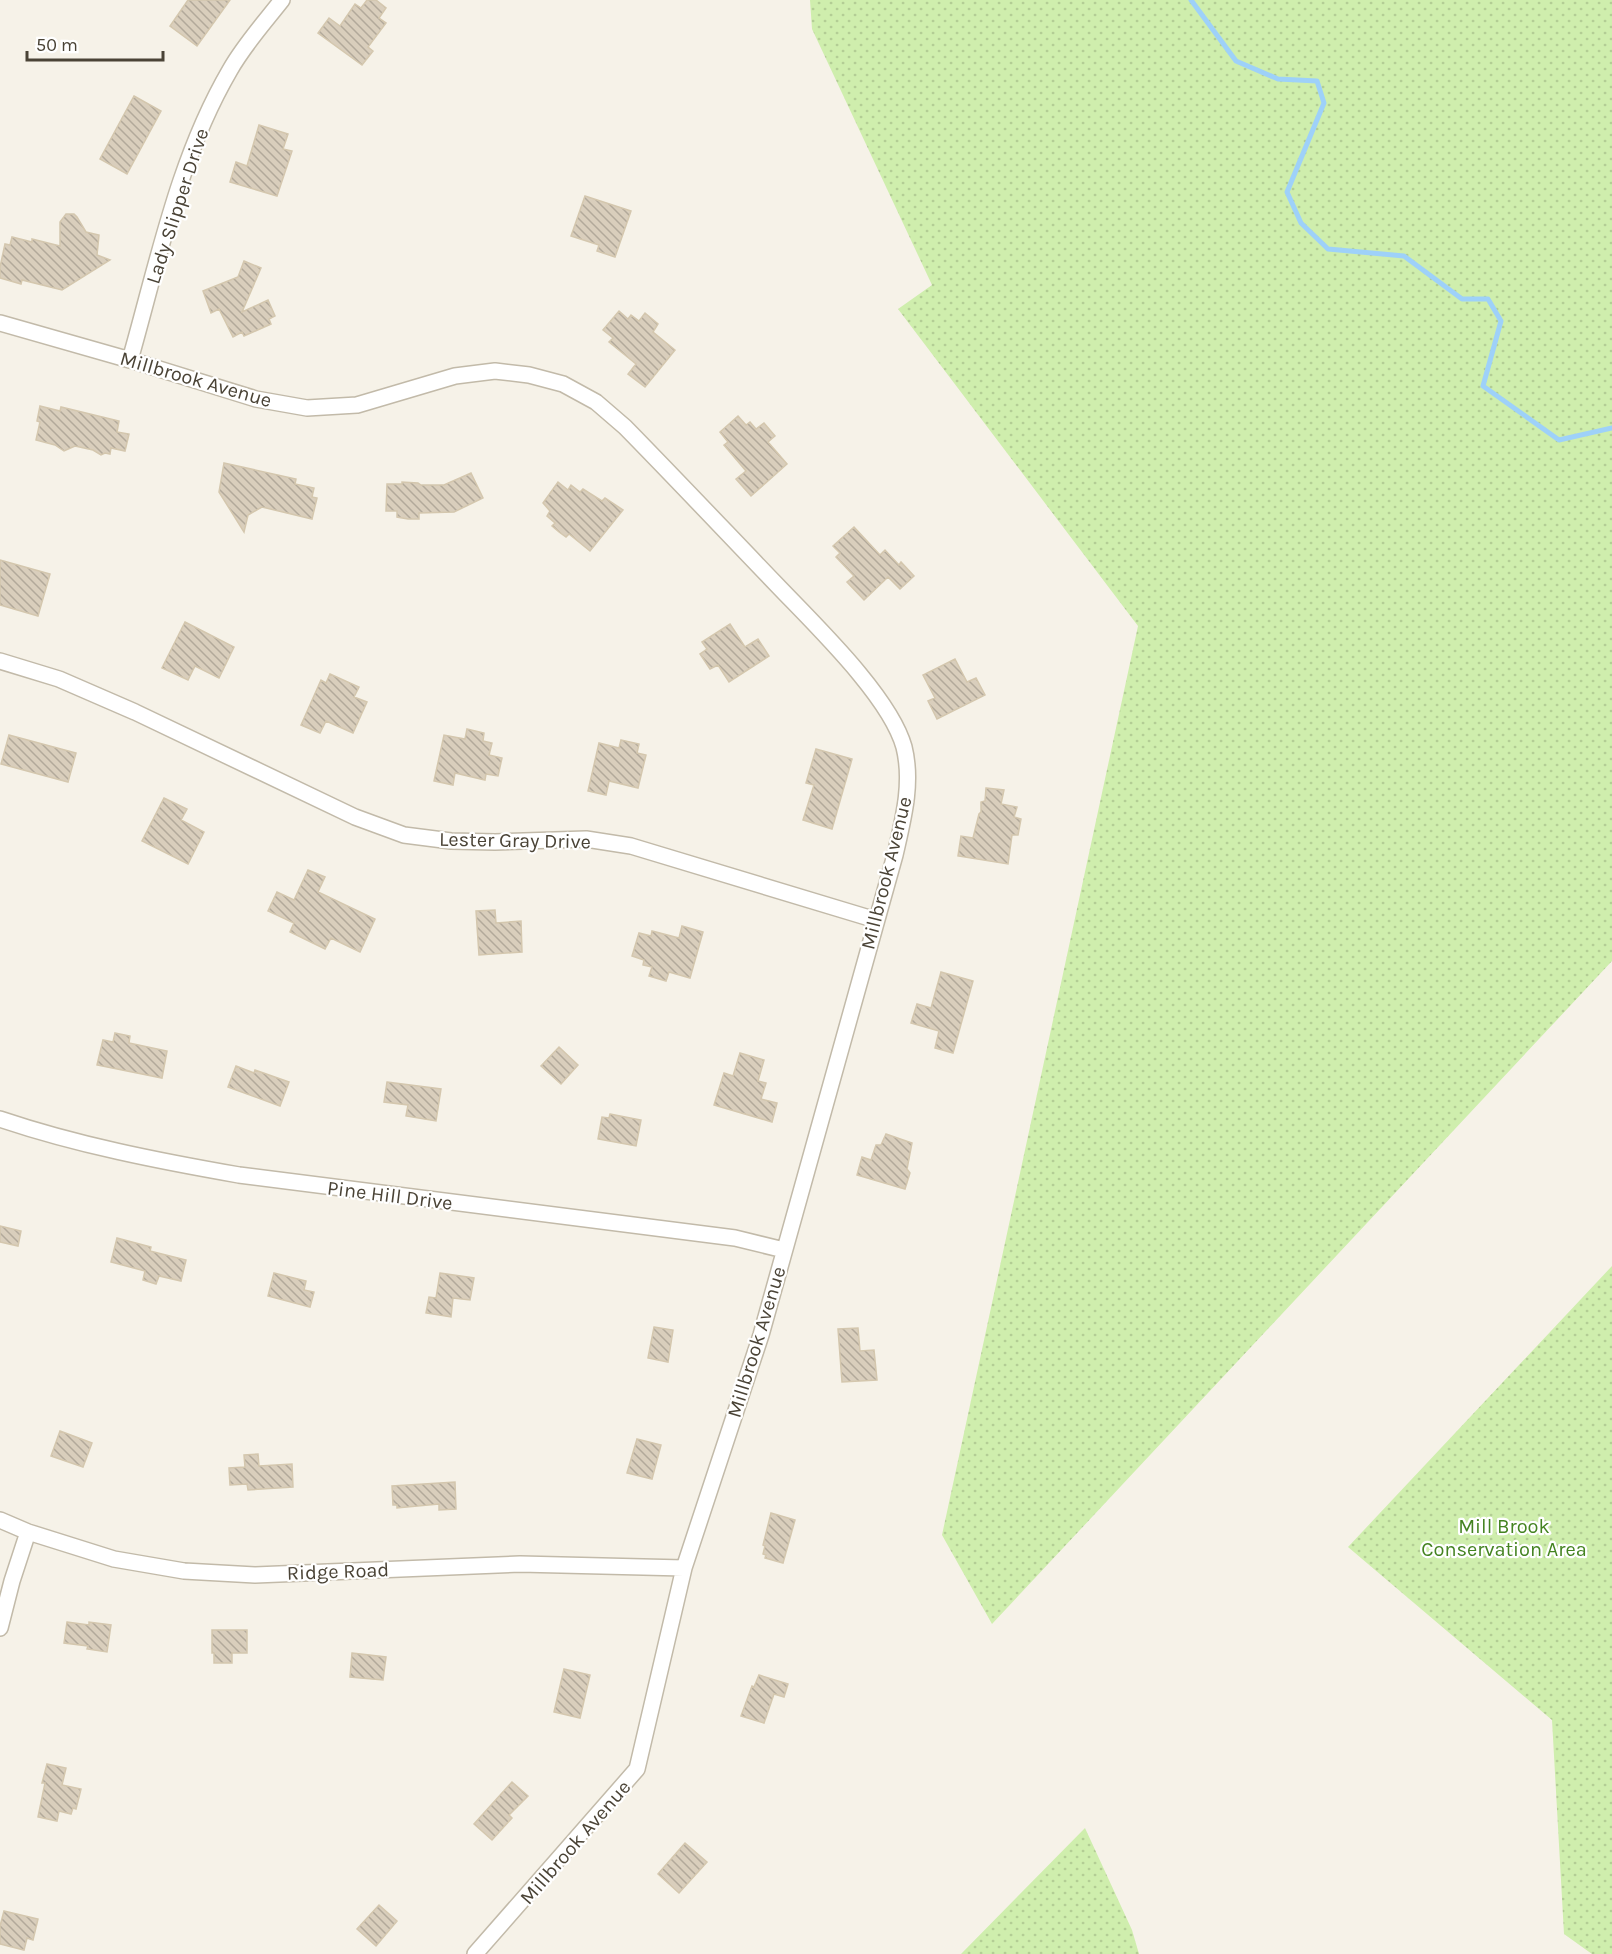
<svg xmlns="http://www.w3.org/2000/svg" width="1612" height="1954" font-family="Karla,sans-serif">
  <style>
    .park { fill: url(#park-dots) }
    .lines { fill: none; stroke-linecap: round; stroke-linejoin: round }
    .stream { stroke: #9ed1f9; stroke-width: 5 }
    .building { fill: url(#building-back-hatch); stroke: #d4c7ae; stroke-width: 1.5 }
    .minor-casing { stroke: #c2baa9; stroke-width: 18 }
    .minor { stroke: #fff; stroke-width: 15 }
    .labels { text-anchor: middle; stroke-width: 4.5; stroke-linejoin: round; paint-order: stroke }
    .street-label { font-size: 20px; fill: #4a4336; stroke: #fff }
    .park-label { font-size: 20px; fill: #448321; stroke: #fff }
  </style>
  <defs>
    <pattern id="park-dots" width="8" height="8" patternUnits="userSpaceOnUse" patternTransform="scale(1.5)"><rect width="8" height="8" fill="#cfeead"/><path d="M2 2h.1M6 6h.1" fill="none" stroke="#b3cd95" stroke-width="1.8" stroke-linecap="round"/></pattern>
    <pattern id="building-back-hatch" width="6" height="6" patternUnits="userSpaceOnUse" patternTransform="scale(1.5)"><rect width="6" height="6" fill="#d9cebc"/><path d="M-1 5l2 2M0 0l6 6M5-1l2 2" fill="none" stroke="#b2a99a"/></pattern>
  </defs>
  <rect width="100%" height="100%" fill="#f6f2e8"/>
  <path class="park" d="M810,0H1612V961L992,1624L942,1535L1138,626L898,309L932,285L812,29Z
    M1612,1266V1954H1592L1564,1934L1552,1720L1348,1547Z
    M1085,1828L1132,1930L1139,1954H961Z"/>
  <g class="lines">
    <path class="stream" d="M1191,0L1236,61L1278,79L1317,81L1324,103L1287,192L1301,223L1328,249L1404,256L1462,299H1488L1501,321L1483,386L1559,440L1612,428"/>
  </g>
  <path class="building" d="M188,0H230L197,46L170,26Z
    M367,0H376L386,8L379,18L386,23L368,47L373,51L362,65L318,33L329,18L340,26L355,4L361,8Z
    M134,96L161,111L127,174L100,159Z
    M259,125L288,134L283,149L292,151L277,196L230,182L236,162L247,166Z
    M585,196L631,211L615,257L597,251L599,245L571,236Z
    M66,214H74L77,217L86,232L99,235L97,255L110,260L62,290L22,280L21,284L0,278V267L5,244L10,245L12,237L32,242V239L60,246V222Z
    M244,261L261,268L242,312L268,300L275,316L269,319L271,324L244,336L242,332L233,337L219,309L211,313L203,291L238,277Z
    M619,311L628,319L631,315L639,321L645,313L658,324L653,332L675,350L645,387L628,374L636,364L609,342L613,338L603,330Z
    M40,406L60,411L61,407L119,421L117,432L129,434L125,451L111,448L110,454L105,453L101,455L93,450L75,446L64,451L55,445L36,440L40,422L37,421Z
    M738,416L746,425L750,422L756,429L764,423L775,436L768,442L787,464L751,496L736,479L746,471L724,445L728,442L720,432Z
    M224,463L296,479L295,484L314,488L312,497L317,498L312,519L262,507L248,515L244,532L219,492Z
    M471,473L483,498L454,512L419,513V519H408L397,517V511H386L387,484H402V482L418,483L421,485H444Z
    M558,482L568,490L571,485L580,492L583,489L602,501L605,498L623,510L590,551L569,534L566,537L559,532L552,526L555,523L547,516L550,511L543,503Z
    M854,527L880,555L885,550L899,565L901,562L914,576L900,589L888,577L864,600L847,582L854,576L836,557L840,553L833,546Z
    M0,560L50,574L38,616L0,605Z
    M185,622L234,647L219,678L195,666L188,680L162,668Z
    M730,624L745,647L758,639L769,656L729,682L718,665L710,669L700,654L707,649L702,642Z
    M955,659L967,682L976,678L985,695L937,719L928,701L935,698L923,675Z
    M330,674L359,687L354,697L367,702L353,733L326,721L320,733L301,725L321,680L326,683Z
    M467,729L484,733L483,741L492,743L489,755L502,758L498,776L486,774L485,780L455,773L453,785L434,781L444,735L465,739Z
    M9,735L76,753L68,782L1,764Z
    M621,740L639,744L637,753L646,755L638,788L609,781L606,795L588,791L599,743L619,748Z
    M816,749L852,759L832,829L803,820L814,785L806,783Z
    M986,788L1004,790L1001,804L1017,807L1014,817L1021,819L1018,835H1012L1008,864L958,856L961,836L973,838L979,814L981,812V802L985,801Z
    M164,798L187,809L181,820L204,832L188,864L142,841Z
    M308,870L325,877L318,892L375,919L360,952L331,938L325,949L290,932L294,923L268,911L277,892L294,900Z
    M495,910L496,923L521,921L522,952L479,955L476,911Z
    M682,926L703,932L690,978L669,972L666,981L649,976L652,967L643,965L644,960L632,956L639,933L651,936L652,931L679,938Z
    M941,972L973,981L953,1053L935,1048L939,1031L911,1023L917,1004L931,1008Z
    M115,1033L130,1036L129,1043L167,1051L162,1078L97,1065L103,1040L113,1042Z
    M559,1047L578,1065L561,1084L541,1066Z
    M740,1053L764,1060L758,1081L766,1083L761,1099L777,1103L772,1122L714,1105L724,1073L733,1076Z
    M236,1066L254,1073L255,1070L289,1082L280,1106L228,1087Z
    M387,1082L441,1089L436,1121L406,1116L408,1105L384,1102Z
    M610,1114L641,1120L636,1146L598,1139L602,1117L609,1118Z
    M886,1134L912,1143L907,1169L910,1173L905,1189L857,1175L862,1157L871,1160L876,1145H881Z
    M0,1226L21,1231L18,1246L0,1242Z
    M117,1238L151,1247L150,1251L186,1260L181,1281L159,1276L156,1284L143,1280L145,1271L111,1262Z
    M274,1273L306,1281L304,1290L314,1292L310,1307L268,1296Z
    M440,1273L474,1278L470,1300L453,1298L451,1317L426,1313L429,1297L436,1298Z
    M654,1327L673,1330L668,1362L648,1358Z
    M858,1328L860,1351L874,1350L877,1380L842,1382L838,1329Z
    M60,1431L92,1443L83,1467L51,1456Z
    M637,1439L661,1445L652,1479L627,1473Z
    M258,1454L259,1466L292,1464L293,1487L248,1490L247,1484L230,1485L229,1468L245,1467L244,1455Z
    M455,1482L456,1509L439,1510V1504L397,1508V1505H393L392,1486Z
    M771,1513L795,1520L783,1563L765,1558L766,1555L763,1554L765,1546L763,1545Z
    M67,1622L89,1625V1622L111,1625L107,1652L87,1649L88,1646L64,1643Z
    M212,1630H247V1653H232V1663H214V1653H212Z
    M352,1653L386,1657L383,1680L350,1677Z
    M564,1669L590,1675L580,1718L554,1712Z
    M759,1675L788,1684L784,1697L774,1694L764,1723L741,1716L752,1686L754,1687Z
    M47,1764L66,1768L62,1785L81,1789L76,1809L73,1808L71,1814L59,1811L57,1821L38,1817L45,1783H42Z
    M512,1782L528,1796L509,1815L512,1818L492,1840L474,1824Z
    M685,1843L707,1862L679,1893L658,1874Z
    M379,1905L397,1921L376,1946L357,1929Z
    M4,1911L38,1919L33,1940L27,1938L24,1950L0,1944V1926Z"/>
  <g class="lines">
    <g class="minor-casing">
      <path id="minor" d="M0,323L130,360L256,399L307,408L357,405L455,376L495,371L529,375L563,384L596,402L625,427C676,479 726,532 776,584C813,623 890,696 904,747C913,783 903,820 895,855L761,1335L684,1568L637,1769L475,1954
        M130,360C158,262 178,159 230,70C244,45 264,23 282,0
        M0,661L59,679L135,712L355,817L404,835L451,841L495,842L586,839L631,846L876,920
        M0,1119C77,1145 159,1161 239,1175L735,1238L784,1250
        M0,1520L28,1532L114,1559L184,1571L255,1575L520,1564L684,1568
        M0,1628L12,1581L28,1532"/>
    </g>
    <use href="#minor" class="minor"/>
  </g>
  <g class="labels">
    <g class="street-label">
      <text transform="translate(177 206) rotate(-72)" y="7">Lady Slipper Drive</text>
      <text transform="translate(196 379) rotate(16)" y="7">Millbrook Avenue</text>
      <text transform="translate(515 840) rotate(1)" y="7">Lester Gray Drive</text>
      <text transform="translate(886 873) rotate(-76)" y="7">Millbrook Avenue</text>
      <text transform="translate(390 1195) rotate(7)" y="7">Pine Hill Drive</text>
      <text transform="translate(756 1342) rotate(-73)" y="7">Millbrook Avenue</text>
      <text transform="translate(338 1571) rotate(-2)" y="7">Ridge Road</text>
      <text transform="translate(575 1842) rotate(-49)" y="7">Millbrook Avenue</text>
    </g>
    <g class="park-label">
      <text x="1504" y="1533">Mill Brook<tspan x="1504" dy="23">Conservation Area</tspan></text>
    </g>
  </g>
  <path d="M27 51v9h136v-9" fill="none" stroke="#4a4336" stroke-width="3"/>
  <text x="36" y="51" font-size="18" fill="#4a4336" stroke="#ffffff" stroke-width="4.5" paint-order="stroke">50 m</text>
</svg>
